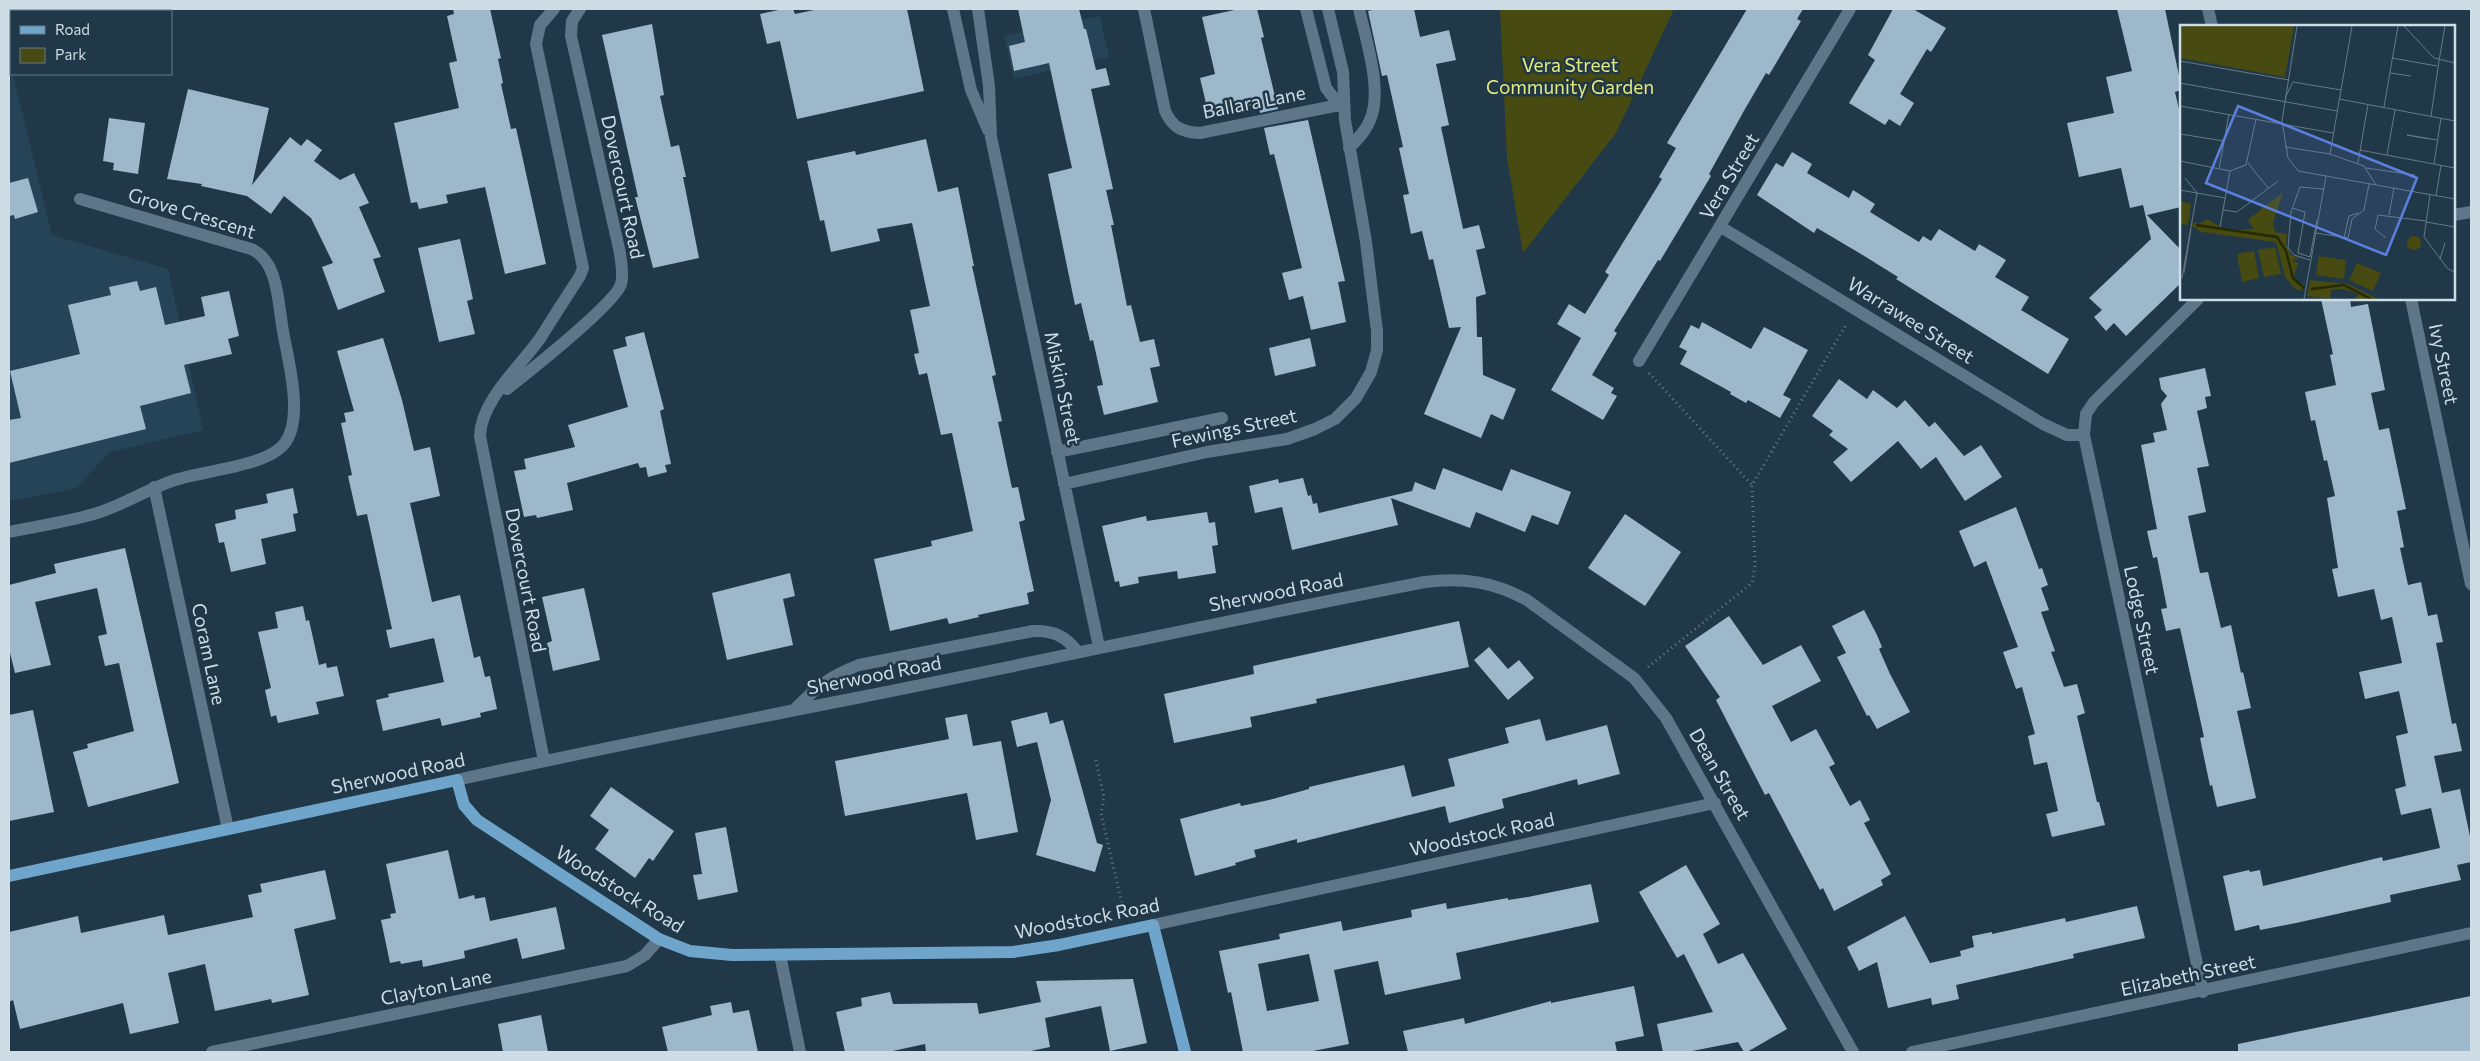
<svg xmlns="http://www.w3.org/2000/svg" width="2480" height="1061" font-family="Commissioner,sans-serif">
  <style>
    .built { fill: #264458 }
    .green { fill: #474a11 }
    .building { fill: #9db8cb; fill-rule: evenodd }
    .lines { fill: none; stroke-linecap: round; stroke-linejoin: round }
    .path { stroke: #677a88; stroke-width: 3; stroke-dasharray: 1 4; stroke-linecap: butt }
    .minor { stroke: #5e7688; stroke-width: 12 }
    .major { stroke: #6fa5cb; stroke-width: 12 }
    .labels { text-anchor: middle; stroke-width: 5; stroke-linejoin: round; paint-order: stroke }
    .park-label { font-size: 19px; fill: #e5ec7d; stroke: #213848 }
    .street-label { font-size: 19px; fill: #cedce6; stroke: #213848 }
    .inset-river { fill: none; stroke: #272900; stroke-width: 2.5 }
    .inset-road { fill: none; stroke: #667a87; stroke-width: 1 }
    .view { fill: #5b80dd; fill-opacity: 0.15; stroke: #5b80dd; stroke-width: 2.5 }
    .inset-edge { fill: none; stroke: #cedce6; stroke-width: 2.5 }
  </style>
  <rect width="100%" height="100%" fill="#213848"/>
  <path class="built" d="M1100,16L1109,57L1014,79L1004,36Z
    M9,59L52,235L168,269L203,430L110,452L75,489L9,501Z"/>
  <path class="green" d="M1500,9H1674L1616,133L1523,253L1507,157Z"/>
  <path class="building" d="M453,9H490L501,58L498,59L503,83L501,84L511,129L516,128L546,264L505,274L485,187L446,195L448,203L419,209L417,202L411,203L394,123L459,108L449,63L457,61L447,16L454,14Z
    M783,9H793L795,14L819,9H907L924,91L797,119L780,41L767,44L760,14Z
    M1018,9H1079L1084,29H1086L1096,70L1106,68L1110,85L1091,89L1113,189L1106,190L1114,225H1111L1127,306L1131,305L1140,342L1154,339L1160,366L1150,368L1158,402L1104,415L1097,386L1103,385L1093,340L1090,341L1081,303L1075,305L1048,174L1072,168L1062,123L1049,63L1014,71L1009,46L1025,42Z
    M1239,9H1257L1264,37L1261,38L1278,109L1260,113L1258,104L1209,116L1200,78L1215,74L1202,17Z
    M1376,9H1414L1420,37L1449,30L1456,60L1436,64L1449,125L1441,127L1463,229L1479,225L1485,248L1476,250L1486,294L1476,297L1477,337H1482L1483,375L1516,389L1503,420L1491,414L1481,438L1424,414L1461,327L1449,328L1433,259L1429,260L1422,231L1411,234L1403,195L1409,194L1399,148L1403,147L1387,75L1382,76L1368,11Z
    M1747,9H1803L1797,19L1801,21L1769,75L1766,73L1745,109L1709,174L1711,176L1660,261L1658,260L1614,331L1617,333L1592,375L1614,388L1611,393L1617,396L1603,420L1551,390L1581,338L1557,324L1569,304L1585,314L1609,275L1605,272L1662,179L1659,177L1676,148L1667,143Z
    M1893,9H1913L1946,28L1931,52L1927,49L1900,94L1914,103L1900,126L1889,119L1885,125L1849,103L1875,60L1868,55Z
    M2117,9H2165L2181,85V90L2175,92L2181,118V207L2147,215L2181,250V283L2126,336L2114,323L2106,331L2094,317L2102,310L2089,298L2151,239L2143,205L2130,208L2121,168L2079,177L2067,123L2114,113L2106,77L2132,71Z
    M652,24L664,95L660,96L671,147L679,145L686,177H683L699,258L653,268L635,197H638L602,35Z
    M188,89L269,108L252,185L290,137L301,146L307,139L322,150L314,161L340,180L354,173L369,203L359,207L381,257L373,259L385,292L338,310L322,267L333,263L311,218L284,196L271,214L247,196L201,186L202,184L167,179Z
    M109,118L145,123L138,174L113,170L114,163L103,161Z
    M1308,120L1345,281L1338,282L1346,322L1311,330L1303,296L1289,300L1282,273L1302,268L1274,154L1270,155L1264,128Z
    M926,139L938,192L958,187L974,266H972L996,375L992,376L1002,421L998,422L1012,488L1018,487L1025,520L1019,522L1034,591L1027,593L1029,604L978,615L979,617L949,624L947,618L890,631L874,559L932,546L931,541L973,531L952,433L941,435L927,373L919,375L914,354L919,353L910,310L930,306L912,223L877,229L880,241L831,252L824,220L820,221L807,161L855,151L856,155Z
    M1792,152L1812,164L1807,173L1849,198L1853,190L1875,204L1870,212L1919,242L1923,236L1931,241L1939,229L1975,251L1979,244L2006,260L1995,277L2029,297L2021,310L2069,339L2048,374L1896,279L1898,277L1861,254L1817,228L1814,233L1757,195L1776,163L1783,167Z
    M28,178L38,212L15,219L14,215L9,216V183Z
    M460,239L473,299L467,301L475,334L439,342L418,248Z
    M137,281L140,291L156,287L165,325L205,316L201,297L229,291L239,336L228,339L232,354L184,365L191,393L140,406L146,429L9,463V420L21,418L10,371L80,354L68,305L111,295L109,287Z
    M2321,299H2350L2351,307L2368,304L2385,390L2371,393L2379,430L2389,428L2406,509L2397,511L2404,547L2400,548L2408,585L2421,582L2428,616L2437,614L2443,642L2436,643L2452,724L2456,723L2462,751L2434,756L2442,793L2460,789L2471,841V862L2457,865L2461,880L2390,895L2391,902L2296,923L2260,930L2259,925L2235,931L2223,876L2249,870L2250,872L2260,870L2263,886L2382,857L2383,861L2440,848L2431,808L2401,815L2395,789L2406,786L2396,736L2408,733L2399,691L2365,699L2359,672L2402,663L2392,617L2381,620L2374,589L2338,597L2332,569L2338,568L2327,498L2335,496L2327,460L2324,461L2315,420L2311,421L2305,392L2336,385L2330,355L2333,354Z
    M1702,322L1751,349L1764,327L1808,350L1783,395L1791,399L1780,418L1748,400L1746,403L1730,394L1731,392L1680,364L1687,351L1679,347L1691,325L1699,329Z
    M644,332L664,409L660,411L671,464L665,465L667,472L648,477L646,467L640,468L638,463L567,483L573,510L537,518L536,515L524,517L514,471L526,469L524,459L575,447L568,425L628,407L613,350L627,346L625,337Z
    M383,338L402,400L414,451L430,447L440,496L410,503L432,602L460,595L474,658L480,656L485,677L490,676L497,709L480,713L481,717L442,726L440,718L383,731L376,700L389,697L388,694L444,682L434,638L390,648L386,630L392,629L367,514L357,516L348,476L352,475L341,423L346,422L344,413L354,411L337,351Z
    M1310,338L1316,366L1275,376L1269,348Z
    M2205,368L2211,396L2205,397L2207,408L2197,411L2209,466L2197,468L2206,512L2188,516L2200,573L2208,572L2221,628L2231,625L2241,673L2243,672L2251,708L2237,711L2256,798L2217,807L2212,785L2210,786L2200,738L2204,737L2180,628L2166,631L2161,609L2167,608L2157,557L2153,558L2147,531L2157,529L2141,445L2155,442L2153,433L2167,430L2161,404L2167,396L2161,389L2159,378Z
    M1839,379L1867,399L1873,390L1897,408L1905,400L1929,427L1935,422L1964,456L1981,445L2002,477L1965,501L1936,457L1921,469L1898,441L1851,482L1833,462L1848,449L1829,435L1833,431L1812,416Z
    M1443,468L1502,491L1511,469L1571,492L1558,525L1532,515L1525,532L1476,512L1470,528L1391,498L1398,525L1292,550L1282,507L1255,513L1249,486L1278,479L1279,483L1303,478L1308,496L1311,495L1313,504L1317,503L1319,513L1412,491L1415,482L1435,490Z
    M293,488L298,513L293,514L296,531L261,539L266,564L231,572L224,542L219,543L215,524L236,519L235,510L268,503L266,494Z
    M2016,507L2039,569L2042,568L2048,585L2041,588L2049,610L2041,612L2055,651L2051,652L2064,687L2077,684L2085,713L2077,716L2097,802H2099L2105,825L2052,837L2046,814L2058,811L2047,762L2034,765L2028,736L2035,734L2022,687L2016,689L2003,652L2018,647L1986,561L1974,567L1959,531Z
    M1207,512L1209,523L1215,522L1218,545L1212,546L1216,573L1178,579L1177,571L1138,577L1139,583L1120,587L1119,581L1115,582L1102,526L1146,516L1147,521Z
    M1625,514L1681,552L1645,606L1588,568Z
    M125,548L179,783L88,807L73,752L88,748L87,744L134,731L119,663L105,666L98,636L107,634L97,588L35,602L51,665L15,673L9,649V585L56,573L54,564Z
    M790,573L795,596L783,599L793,645L727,660L712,593Z
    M584,588L600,660L553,671L547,643L552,641L542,597Z
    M303,606L306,621L309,620L319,665L326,663L327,668L337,666L344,696L316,702L319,714L278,723L276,715L271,717L265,690L271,688L258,632L278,628L275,612Z
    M1864,610L1877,635L1882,647L1879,649L1890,674L1910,712L1877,729L1869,715L1867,716L1837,657L1846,653L1832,626Z
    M1729,616L1763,665L1801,645L1821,681L1772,706L1791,742L1816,729L1835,764L1829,767L1850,806L1860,800L1870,820L1864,823L1891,874L1881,880L1883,885L1834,911L1823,888L1820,890L1769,793L1765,795L1716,700L1720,697L1685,646Z
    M1459,621L1469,667L1316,699L1317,703L1250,717L1252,727L1174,743L1164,694L1254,674L1253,666Z
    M1489,647L1508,669L1519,660L1534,678L1508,700L1474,660Z
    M33,710L54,812L9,821V715Z
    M1047,712L1050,724L1063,720L1097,843L1103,845L1095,872L1036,855L1051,800L1037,742L1017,747L1011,721Z
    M967,714L973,746L1001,741L1018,832L976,840L967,793L845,816L835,761L949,739L945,718Z
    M1540,719L1546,741L1607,725L1620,774L1578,785L1577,779L1502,799L1504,808L1449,823L1445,806L1297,843V839L1254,850L1256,857L1235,863L1236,865L1195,876L1180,819L1240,803L1241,806L1269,800L1309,789V787L1404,765L1412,797L1455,786L1448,759L1509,743L1505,728Z
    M611,787L674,831L653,861L649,858L635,878L595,849L609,830L590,816Z
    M726,827L738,892L698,900L693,875L702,874L695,833Z
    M448,850L459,899L474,895L475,899L485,897L490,921L556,907L565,949L522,959L517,938L464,951L465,958L423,967L422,960L401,964L400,961L390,963L381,920L391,918L390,914L396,913L386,864Z
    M1686,865L1720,924L1703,934L1718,964L1743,953L1787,1029L1747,1052H1744L1738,1042L1687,1052H1663L1657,1024L1713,1012L1684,954L1677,958L1639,892Z
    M325,870L336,919L294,929L309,995L272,1003L271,999L215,1011L205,964L168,973L179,1023L130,1034L123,1003L20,1029L13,1000L9,1002V932L78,916L81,933L164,915L168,935L253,917L248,895L262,892L260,884Z
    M1591,884L1599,922L1456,953L1461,979L1385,995L1378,961L1334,970L1349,1044L1308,1052H1243L1231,992L1228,993L1219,951L1280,939L1279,934L1341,921L1343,931L1412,917L1411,910L1446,903L1447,909L1508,898V900L1528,897ZM1309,954L1319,1001L1267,1011L1258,964Z
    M2137,906L2145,938L2073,954L2074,958L1956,985L1959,999L1932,1005L1931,998L1888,1008L1877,962L1859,971L1847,947L1905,916L1930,963L1961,956L1960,951L1974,947L1972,936L1992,932V934L2065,918L2066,922Z
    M1133,979L1147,1043L1110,1051L1101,1006L1045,1018L1050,1047L1026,1052H926L925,1044L888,1052H845L836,1012L862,1006L861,998L890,992L893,1004L977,1003L979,1014L1041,1002L1036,981Z
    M1634,986L1644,1036L1615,1042L1617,1052H1408L1403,1031L1464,1018L1465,1024L1551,1001V1003Z
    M2471,996V1052H2238V1044Z
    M731,1002L733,1013L749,1010L758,1052H668L662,1027L712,1015L710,1006Z
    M541,1015L548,1052H503L498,1024Z"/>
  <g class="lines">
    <path class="path" d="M1649,373L1752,485
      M1648,667L1752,583L1755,566L1752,485L1847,323
      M1096,760L1104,798L1101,813L1122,904"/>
    <path class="minor" d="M953,9L971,90L988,130
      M978,9L989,86L991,137L1099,647
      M1144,9L1165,111C1173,128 1182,132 1200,133L1344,104
      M1306,9L1326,88L1333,97L1344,104
      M2208,9L2212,26
      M1349,148C1357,140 1366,131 1370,120C1383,91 1366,40 1359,9
      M2454,215L2471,212
      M1721,227L2043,424L2067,435H2084
      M2198,299L2094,402L2086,414L2084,435L2203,992
      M2411,299L2471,584
      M1639,361L1850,9
      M507,389C526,374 616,303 621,284C624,275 621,263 620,253L571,36L572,21L580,9
      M1057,452L1222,418
      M1064,484L1207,452L1287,439L1315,429L1335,419L1356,398L1371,372L1377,350V331L1366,242L1345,120L1343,72L1328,9
      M154,487L228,829
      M9,532C37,526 66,522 94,514C122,506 147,489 175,480C204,470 267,467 285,443C304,417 288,360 283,331C278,305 279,261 251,249L80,199
      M795,709C818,686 828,677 859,665L1033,631C1053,630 1065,636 1077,651
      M544,761L480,436C481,400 521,366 541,337C554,316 567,296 580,276L583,268L536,44L540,25L554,9
      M457,780C588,751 719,725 851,699C1043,661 1233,619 1425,582C1463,577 1494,582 1527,600L1634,678L1666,718L1853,1052
      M1153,925L1715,803
      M780,955L800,1052
      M212,1052L627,966L645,955L659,939
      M1912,1052L2471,933"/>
    <path class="major" d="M9,876L457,780L464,805L477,820L659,939L690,951L732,955L1013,952L1059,945L1153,925L1185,1052"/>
  </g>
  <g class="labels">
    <g class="park-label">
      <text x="1570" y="72">Vera Street<tspan x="1570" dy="22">Community Garden</tspan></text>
    </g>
    <g class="street-label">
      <text transform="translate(1254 102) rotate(-11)" y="7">Ballara Lane</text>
      <text transform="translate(1729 176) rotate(-59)" y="7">Vera Street</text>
      <text transform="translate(623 187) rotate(78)" y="7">Dovercourt Road</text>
      <text transform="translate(192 213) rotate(17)" y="7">Grove Crescent</text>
      <text transform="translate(1911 320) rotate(32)" y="7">Warrawee Street</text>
      <text transform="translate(2444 364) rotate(78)" y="7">Ivy Street</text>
      <text transform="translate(1063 388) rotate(78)" y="7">Miskin Street</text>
      <text transform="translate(1234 428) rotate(-12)" y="7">Fewings Street</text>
      <text transform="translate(526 580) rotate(79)" y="7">Dovercourt Road</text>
      <text transform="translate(1276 592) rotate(-11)" y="7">Sherwood Road</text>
      <text transform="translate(2142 620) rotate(78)" y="7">Lodge Street</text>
      <text transform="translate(209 654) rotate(78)" y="7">Coram Lane</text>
      <text transform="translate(874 675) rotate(-11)" y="7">Sherwood Road</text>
      <text transform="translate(398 773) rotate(-12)" y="7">Sherwood Road</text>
      <text transform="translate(1720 774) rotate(60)" y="7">Dean Street</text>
      <text transform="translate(1482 834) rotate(-12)" y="7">Woodstock Road</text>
      <text transform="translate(620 889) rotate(32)" y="7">Woodstock Road</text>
      <text transform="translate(1087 918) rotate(-11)" y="7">Woodstock Road</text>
      <text transform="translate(2188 975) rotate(-12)" y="7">Elizabeth Street</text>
      <text transform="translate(436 987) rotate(-12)" y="7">Clayton Lane</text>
    </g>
  </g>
  <g transform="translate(2180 25)">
    <rect width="275" height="275" fill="#213848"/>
    <path d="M0,1H114L105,52L0,33ZM103,167L93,198L95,207L107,209L106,220L111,230L120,233L112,235L118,238L114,252L116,257L124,259L122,266L115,264L105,252L96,217L21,207L12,201L13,197L19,199L27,194L46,205L73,204L68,195ZM0,176L11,179L8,200L0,199ZM227 218a7 7 0 1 1 14 0a7 7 0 1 1-14 0ZM95,222L101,249L84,252L78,225ZM74,226L79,253L62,257L57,229ZM139,231L166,235L164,254L136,250ZM177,238L201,248L193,266L169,255ZM130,255L168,259L198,274H174L179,269L163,264L151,265L150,274L127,271Z" fill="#474a11"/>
    <path class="inset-river" d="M16,200L97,212L106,226L113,253L124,263M131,264L164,260L191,274"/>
    <path class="inset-road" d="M117,1L102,96L108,133L118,146L196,160M172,1L150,129L184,141L196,160L275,174M224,1L254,33L275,38M212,33L257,41M0,36L109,55M259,36L265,1M210,48L231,51M0,58L157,86M105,73L113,57L161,65M159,74L275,96M0,81L153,108M204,82L218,1M251,91L259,36M0,109L44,116M227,110L257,115M227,110L250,114M105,122L150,129M180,125L275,143M207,130L215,85M0,136L50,146L66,140L76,94M68,138L88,163M178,138L188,79M254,139L261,93M186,143L235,150M39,144L49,89M0,165L45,173M250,170L244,212L268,244L275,247M256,171L261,140M112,183L125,187L118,228L130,232M43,185L57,187L98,156M209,190L214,163M246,197L275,202M40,202L50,146M136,208L168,213L172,194L184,185L189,159M164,213L169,191L178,188M206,213L195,204L198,190L246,196M130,232L137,195M260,234L265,218M130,235L114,230L108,223L111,187L120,162L143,164M4,248L11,204M2,253L17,168L5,153M124,274L146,151"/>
    <path class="view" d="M58,81L237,153L206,230L26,158Z"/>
    <rect width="275" height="275" class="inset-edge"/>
  </g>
  <rect width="2480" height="1061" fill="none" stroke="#cedce6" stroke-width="20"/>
  <rect x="10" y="10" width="162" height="65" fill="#213848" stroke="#667a87"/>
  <rect x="20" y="26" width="25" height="8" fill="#6fa5cb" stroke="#667a87"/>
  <text x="55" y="35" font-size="15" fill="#cedce6">Road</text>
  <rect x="20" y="48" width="25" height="15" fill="#474a11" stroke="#667a87"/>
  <text x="55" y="60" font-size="15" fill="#cedce6">Park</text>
</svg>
